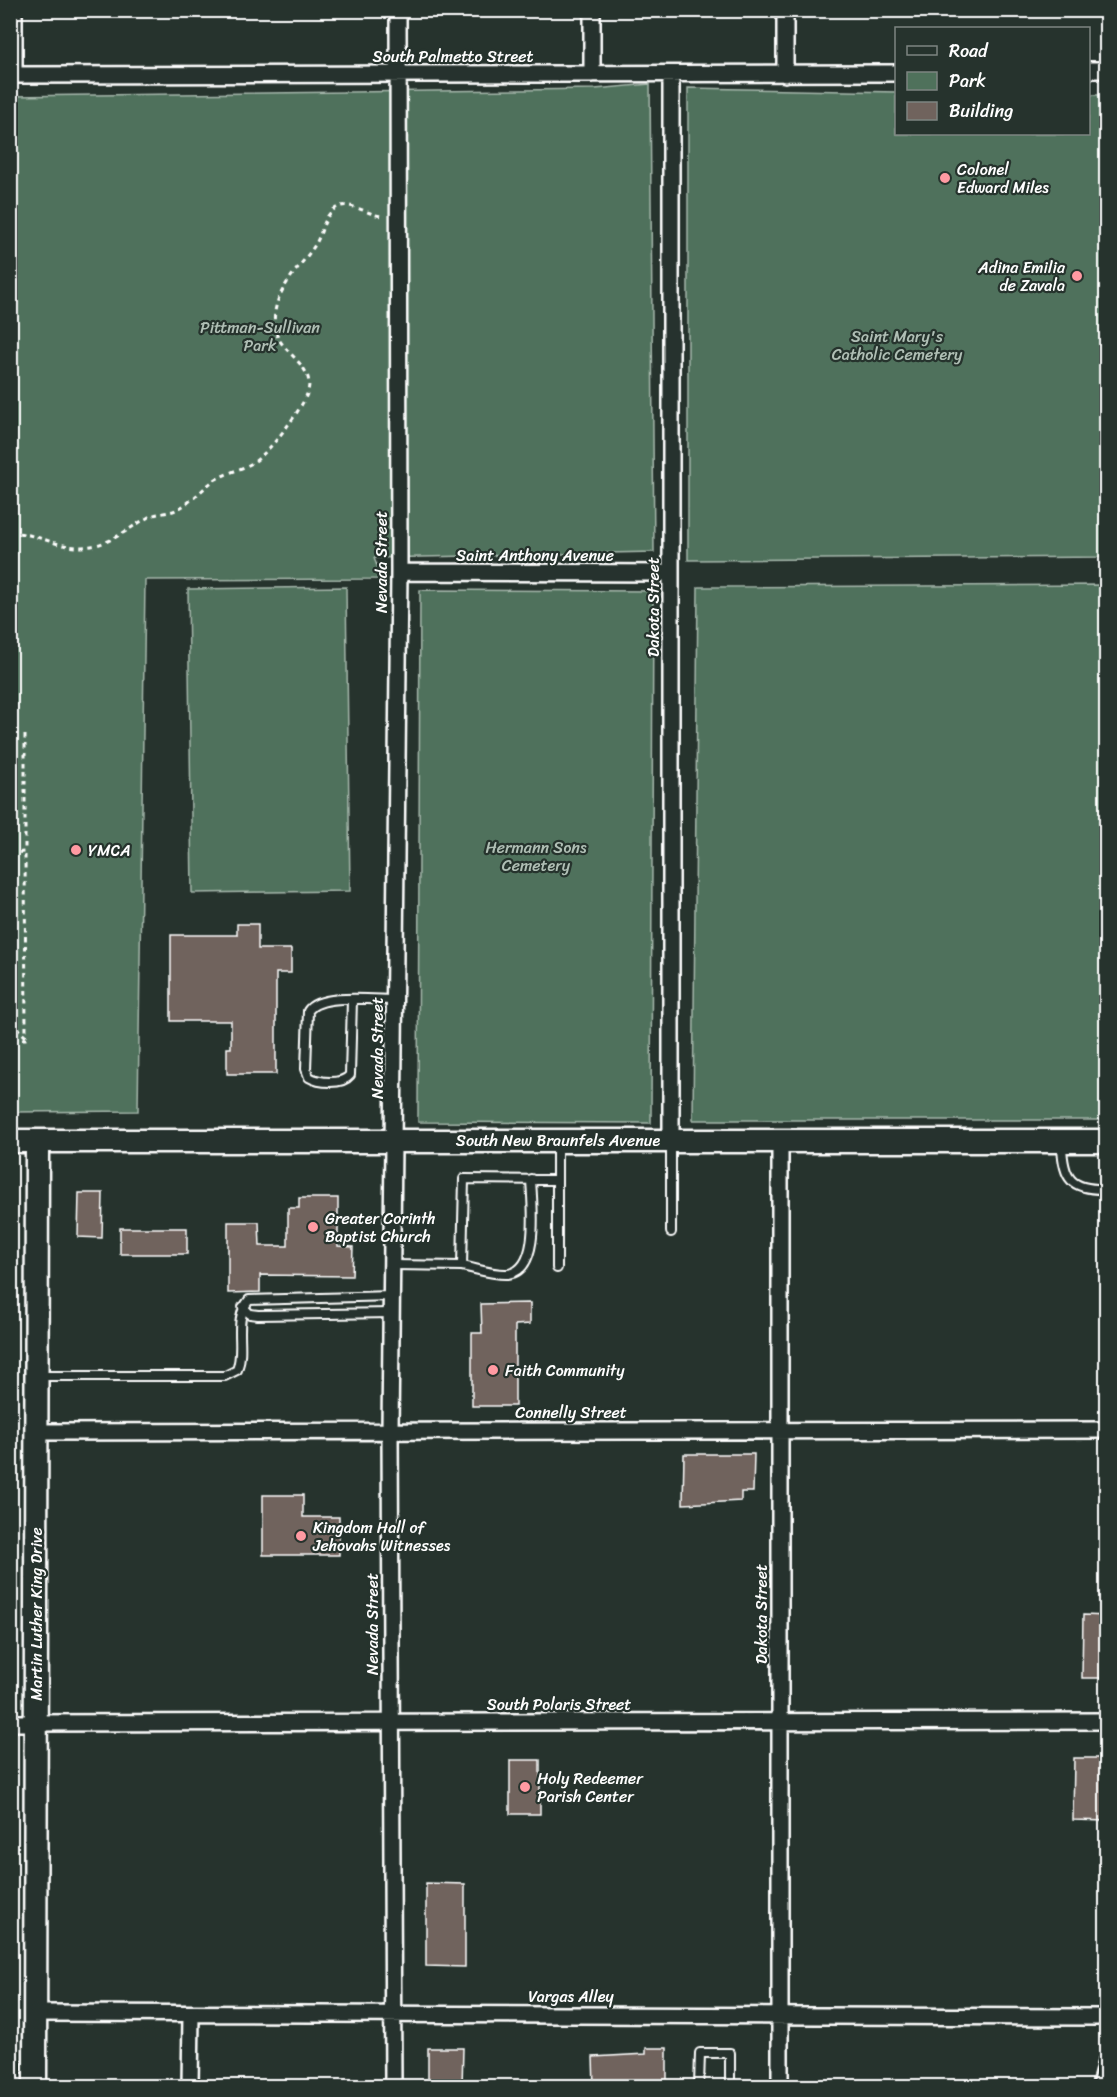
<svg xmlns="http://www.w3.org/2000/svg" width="1117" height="2097" font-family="Sriracha,sans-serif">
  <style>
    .green { fill: #4f715b; stroke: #a7b8ad; stroke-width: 1.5 }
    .building { fill: #70635d; stroke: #fff; stroke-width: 1.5 }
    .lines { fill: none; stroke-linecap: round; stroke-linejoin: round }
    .lane-casing { stroke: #fff; stroke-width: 12 }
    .street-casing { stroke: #fff; stroke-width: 20 }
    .secondary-casing { stroke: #fff; stroke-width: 27 }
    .path { stroke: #fff; stroke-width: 3; stroke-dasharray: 4.5 4.5; stroke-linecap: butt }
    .lane { stroke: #26332d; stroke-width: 8 }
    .street { stroke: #26332d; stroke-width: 15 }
    .secondary { stroke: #26332d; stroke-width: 22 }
    .poi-dot { fill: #ff9aa2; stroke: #26332d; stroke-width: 2 }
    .labels { text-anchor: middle; stroke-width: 4.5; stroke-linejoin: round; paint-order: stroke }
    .street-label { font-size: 16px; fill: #fff; stroke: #26332d }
    .poi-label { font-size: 16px; fill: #fff; stroke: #26332d; text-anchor: start }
    .park-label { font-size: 16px; fill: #b0bfb5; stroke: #26332d }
  </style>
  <rect width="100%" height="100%" fill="#26332d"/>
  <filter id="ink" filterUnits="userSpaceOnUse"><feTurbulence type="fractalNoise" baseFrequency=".0167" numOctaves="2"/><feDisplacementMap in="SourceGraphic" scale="12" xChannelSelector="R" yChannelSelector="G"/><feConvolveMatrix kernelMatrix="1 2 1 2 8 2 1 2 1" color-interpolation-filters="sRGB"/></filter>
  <g filter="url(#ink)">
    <path class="green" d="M650,84L654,552L374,558L382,579L145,580L138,1111L11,1112V96L595,89Z
      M688,88L896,92V134H1088L1089,95H1106V557L688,560Z
      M1106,585V1120H693L698,587Z
      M346,587L350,891L192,893L188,589Z
      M420,590L653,591L651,1123L418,1122Z"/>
    <path class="building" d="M237,924H258V949H291V973H276V1074H227V1048H231V1021H171V935H237Z
      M79,1193H103L102,1238L78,1237Z
      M299,1198H338V1246L353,1247L352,1276L260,1275V1292L228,1293V1222H259L260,1246H288V1208H299Z
      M120,1228H187V1254H120Z
      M530,1303V1324L515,1325V1406H472V1333H482L481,1304Z
      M684,1454H754L753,1492H741V1501L683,1504Z
      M263,1495H303V1517H339V1555H263Z
      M1083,1615L1107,1616V1678H1082Z
      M1074,1758H1103V1789H1107V1821L1073,1820Z
      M510,1760H540V1814H510Z
      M426,1883L465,1884V1967L426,1966Z
      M428,2048H463L462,2086H428Z
      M646,2048H667V2086H594L593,2057L646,2054Z"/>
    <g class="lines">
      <g class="lane-casing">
        <path id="lane" d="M352,1000L350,1075C342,1085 319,1083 309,1077L306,1069L308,1011C319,993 375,1000 395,1000
          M671,1142V1232
          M557,1145V1268
          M1062,1145C1063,1179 1071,1190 1106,1189
          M393,1265L462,1266L464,1179L557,1180
          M462,1266C477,1269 493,1275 508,1274C541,1270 532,1204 531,1179
          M243,1307L250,1314L258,1315L392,1313
          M38,1376H225L237,1370C246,1347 232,1321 249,1300L392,1296
          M699,2086L700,2053H730V2086"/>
      </g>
      <g class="street-casing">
        <path id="street" d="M14,10V75
          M785,10V74
          M1088,70H1106
          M592,74V10
          M671,74V1141
          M10,75L896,73
          M399,572L671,573
          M36,1432L1106,1430
          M10,1723L1106,1721
          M35,2013L1106,2017
          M190,2086L191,2015
          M393,2086L390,1431L399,572L398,10
          M780,2086V1141
          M1100,2086L1106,2062"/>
      </g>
      <g class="secondary-casing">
        <path id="secondary" d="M10,1141H1106
          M35,2086L37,1141"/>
      </g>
      <path class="path" d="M10,533C35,532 57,548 82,547C109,546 124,531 147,518C155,513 164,514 173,511C189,505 200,491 213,481C225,473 241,470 254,462C270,451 300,412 307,394C318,365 278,353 275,328C270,293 298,271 315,245C323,233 323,214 338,207C351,201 368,215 382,216
        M25,735V852
        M10,792L14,800L10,823
        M10,853L25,852L26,1036
        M10,854L15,877L10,899
        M10,965C16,977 16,987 10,999
        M10,1021L28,1039H10"/>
      <use href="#lane" class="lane"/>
      <use href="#street" class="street"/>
      <use href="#secondary" class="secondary"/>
    </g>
  </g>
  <g class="poi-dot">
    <circle cx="945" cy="178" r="6"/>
    <circle cx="1077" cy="276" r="6"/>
    <circle cx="76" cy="850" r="6"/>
    <circle cx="313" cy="1227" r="6"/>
    <circle cx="493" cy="1370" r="6"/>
    <circle cx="301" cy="1536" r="6"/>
    <circle cx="525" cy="1787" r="6"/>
  </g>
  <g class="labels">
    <g class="street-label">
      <text x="453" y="62">South Palmetto Street</text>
      <text x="535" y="561">Saint Anthony Avenue</text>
      <text transform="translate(381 562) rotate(-90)" y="6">Nevada Street</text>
      <text transform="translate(653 607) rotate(-90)" y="6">Dakota Street</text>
      <text transform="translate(377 1048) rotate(-90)" y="6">Nevada Street</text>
      <text x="558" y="1146">South New Braunfels Avenue</text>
      <text x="571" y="1418">Connelly Street</text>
      <text transform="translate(36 1614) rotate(-90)" y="6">Martin Luther King Drive</text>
      <text transform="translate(761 1614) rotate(-90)" y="6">Dakota Street</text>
      <text transform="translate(372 1624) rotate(-90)" y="6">Nevada Street</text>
      <text x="559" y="1710">South Polaris Street</text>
      <text x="571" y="2002">Vargas Alley</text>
    </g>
    <g class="poi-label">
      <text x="957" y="175">Colonel<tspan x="957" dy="18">Edward Miles</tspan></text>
      <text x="1065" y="273" text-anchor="end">Adina Emilia<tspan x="1065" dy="18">de Zavala</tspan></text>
      <text x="88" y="856">YMCA</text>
      <text x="325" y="1224">Greater Corinth<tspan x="325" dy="18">Baptist Church</tspan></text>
      <text x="505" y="1376">Faith Community</text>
      <text x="313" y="1533">Kingdom Hall of<tspan x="313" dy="18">Jehovahs Witnesses</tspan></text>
      <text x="537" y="1784">Holy Redeemer<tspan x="537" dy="18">Parish Center</tspan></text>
    </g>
    <g class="park-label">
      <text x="260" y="333">Pittman-Sullivan<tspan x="260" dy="18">Park</tspan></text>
      <text x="897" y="342">Saint Mary's<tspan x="897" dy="18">Catholic Cemetery</tspan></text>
      <text x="536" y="853">Hermann Sons<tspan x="536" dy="18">Cemetery</tspan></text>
    </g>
  </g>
  <rect width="1117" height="2097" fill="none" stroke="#26332d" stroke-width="36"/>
  <rect x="18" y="18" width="1081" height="2061" fill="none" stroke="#fff" stroke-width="2" filter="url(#ink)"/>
  <rect x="895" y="27" width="195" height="108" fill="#26332d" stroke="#7d8581" stroke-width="1.5"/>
  <rect x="907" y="46" width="30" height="9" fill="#26332d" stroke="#7d8581" stroke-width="1.5"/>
  <text x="949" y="57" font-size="18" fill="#ffffff">Road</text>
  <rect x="907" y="72" width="30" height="18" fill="#4f715b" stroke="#7d8581" stroke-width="1.5"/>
  <text x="949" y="87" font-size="18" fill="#ffffff">Park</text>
  <rect x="907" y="102" width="30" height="18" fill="#70635d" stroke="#7d8581" stroke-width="1.5"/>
  <text x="949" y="117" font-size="18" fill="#ffffff">Building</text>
</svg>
